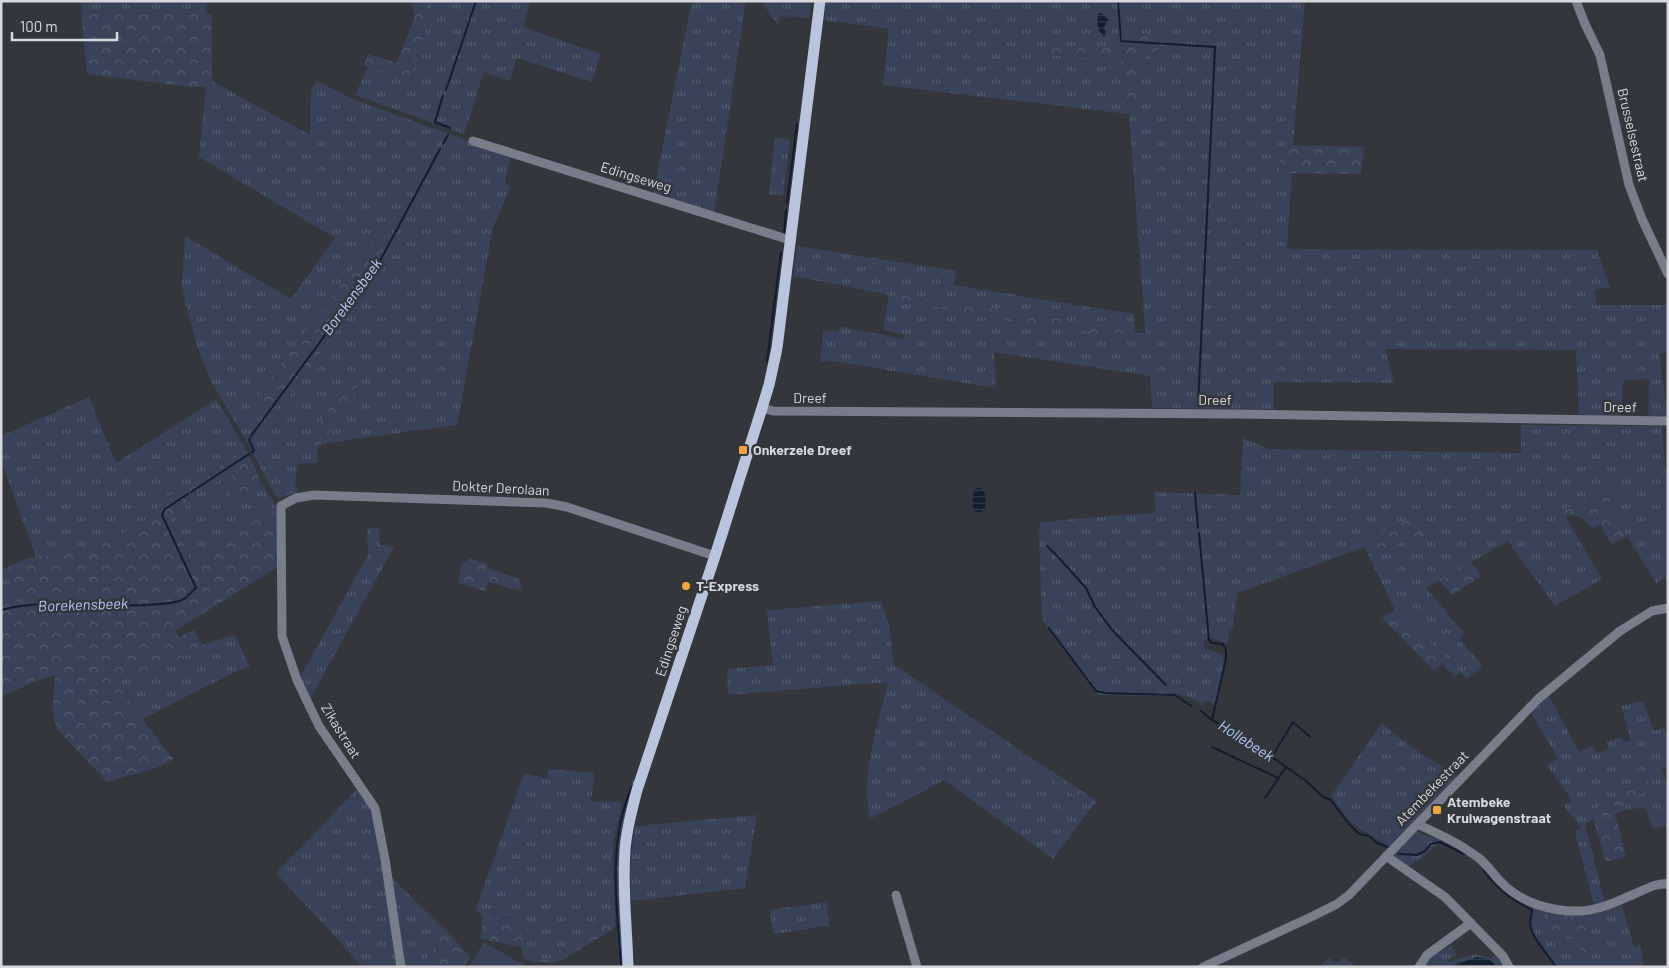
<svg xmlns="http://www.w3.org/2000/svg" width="1669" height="968" font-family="Barlow,sans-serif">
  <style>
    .grass { fill: url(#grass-tufts); fill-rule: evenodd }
    .forest { fill: url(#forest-crowns) }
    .green { fill: #394258 }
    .water { fill: url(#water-rules) }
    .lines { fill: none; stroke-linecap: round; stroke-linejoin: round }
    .stream { stroke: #141c31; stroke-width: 2 }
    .minor { stroke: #787d89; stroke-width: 9 }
    .major { stroke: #bac4dd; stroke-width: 11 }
    .poi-dot { fill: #efa73d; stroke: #33363b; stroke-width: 2 }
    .labels { text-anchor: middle; stroke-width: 5; stroke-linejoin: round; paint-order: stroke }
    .street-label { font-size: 14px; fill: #d6d8db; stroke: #33363b }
    .poi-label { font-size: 14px; font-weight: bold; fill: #d6d8db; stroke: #33363b; text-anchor: start }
    .water-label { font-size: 15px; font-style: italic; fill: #b6cbfc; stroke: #33363b }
  </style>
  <defs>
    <pattern id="grass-tufts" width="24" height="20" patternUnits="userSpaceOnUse" patternTransform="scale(1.25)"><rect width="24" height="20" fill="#394258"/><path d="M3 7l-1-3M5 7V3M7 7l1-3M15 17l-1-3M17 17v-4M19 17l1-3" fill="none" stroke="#555d6f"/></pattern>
    <pattern id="forest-crowns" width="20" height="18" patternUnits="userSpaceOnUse" patternTransform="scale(1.25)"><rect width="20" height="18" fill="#394258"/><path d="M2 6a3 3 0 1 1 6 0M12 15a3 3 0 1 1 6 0" fill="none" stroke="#555d6f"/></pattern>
    <pattern id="water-rules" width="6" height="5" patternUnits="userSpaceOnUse" patternTransform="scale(1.25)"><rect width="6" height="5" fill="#141c31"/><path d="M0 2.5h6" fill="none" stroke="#353c4e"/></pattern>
  </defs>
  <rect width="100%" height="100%" fill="#33363b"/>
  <path class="grass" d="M81,1H207L206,14L83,11Z
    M427,1H530L523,27L600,54L592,82L517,58L510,81L484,72L464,134L355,95L368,67L410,77L430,19Z
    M692,1H746L714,213L653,195Z
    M761,1H811L809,18L780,16L778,25Z
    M826,1H1305L1293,145H1289L1287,158H1279L1280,173H1292L1287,249L1597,250L1610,288L1595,289L1596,305H1668V352L1659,353L1668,418H1648L1649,379L1623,380L1621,416H1579L1576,350L1385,349L1394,383L1274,382V409L1152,408L1150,376L994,352L996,388L831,361L820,362L823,330L839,331V326L904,339L905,335L883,330L889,295L793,276L797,246L956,271L954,285L1134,314L1135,333L984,306L899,295L898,300L1146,339L1129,114L883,85L889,29L824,20ZM1048,45L1158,52L1137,60L1141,115L1129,113L1121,60L1049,55Z
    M212,81L310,135L311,89L317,81L357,101L511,156L505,183L511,187L493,227L457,425L321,444L360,385L351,376L308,441L311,447L318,449L317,463L297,464L295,483L298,492L279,498L274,493L247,442L212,383L197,346L185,301L182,284L185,236L291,299L335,238L199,157L206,86H209ZM397,249L284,403L272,409Z
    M775,137L790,140L783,196L769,194Z
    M89,397L116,463L216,399L246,450L241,449C223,464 206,479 187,491C179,496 169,497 161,502L158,513C139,524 121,537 100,544C80,552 58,554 36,557L1,460V436Z
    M1521,425L1662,426L1665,468L1668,467V576L1656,583L1607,503L1617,496L1611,486L1597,496L1562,511L1602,579L1555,606L1508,541L1426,588L1464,633L1459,639L1482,666L1467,679L1397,609L1395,610L1369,557L1409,538L1422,562L1430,558L1419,515L1363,541L1365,547L1237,593L1233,629L1229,628L1228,644L1208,637L1204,642V648L1224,655L1217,707L1207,700L1201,704L1189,697L1173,693L1172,696L1101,695L1097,693L1046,625L1042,616L1039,540L1040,522L1156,512L1154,492L1240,495L1243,438L1269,449L1521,453Z
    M229,473L236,482L227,489L251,498L258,491L261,483L277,507L217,545L208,547L198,565L192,566C187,556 186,546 181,538C178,532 173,528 170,521L172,517L185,508L192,497Z
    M367,527L379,529L380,545L394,547L309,701L298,681L368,555Z
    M6,568L17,603L1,612V570Z
    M881,601L890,628L893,664L1018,749L1015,754L1092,807L1053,859L944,780L870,819C860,776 878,725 888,682L728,695L727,669L773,665L767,610Z
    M235,635L250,667L230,674L143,719L114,681L171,664L202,645Z
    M1549,696L1579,752L1593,745L1597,753L1609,749L1607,742L1621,737L1624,742L1631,740L1621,706L1643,701L1654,731L1664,728L1668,737V767L1661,769L1666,782H1668V825L1653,829L1645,807L1627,810L1624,800C1607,802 1602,799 1592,816L1593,819L1585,825L1605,903L1594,905L1575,832L1581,827L1564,806L1572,800L1547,766L1558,758L1530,712Z
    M1382,723C1405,744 1431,760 1458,776L1390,847L1357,827L1347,818L1331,796Z
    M548,769L595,773L591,801L622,802L613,843V867L615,918L558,951L559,958L541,960L536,962L524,959L521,947L529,940L510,917H483L476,909L524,773L548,779Z
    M633,779L635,781L625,819V967H619C618,951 618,936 617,920C614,868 613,829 633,779Z
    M359,787L374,813L398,967H363L276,873Z
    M757,815L745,888L631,901C629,875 631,852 635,826Z
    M1416,832L1441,840L1427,854L1408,867L1396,859L1395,853Z
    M390,876L446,931L424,963L427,967H403Z
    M826,902L829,926L773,934L770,910Z
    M1622,905L1634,947L1641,946L1644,967H1554L1545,949L1531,929L1533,907L1541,909C1548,915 1572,932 1576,938C1582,946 1576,954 1591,953L1585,915L1603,912Z
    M1451,945L1457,955L1448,960L1449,962L1474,954L1491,958L1496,953L1505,967H1497L1489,960L1461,962L1449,967H1424L1431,958Z
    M1344,957L1357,967H1319L1329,958L1335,964Z"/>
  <path class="forest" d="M410,1H427L430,19L410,78L364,66L368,54L397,63L415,16Z
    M81,11L212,14V81L209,86L192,87L87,74Z
    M1125,33L1150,37L1160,43C1161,55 1145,56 1137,60L1141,115L1129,114L1121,60L1048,55V45L1116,48L1120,35Z
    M1289,145L1364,147L1361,174L1280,173L1279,157H1287Z
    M386,239L393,241L397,249L284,403L272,409L262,406L259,399L263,389L374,240Z
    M898,295L984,306L1146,334V340L1009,320L898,301Z
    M351,376L356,378L360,385L318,449L311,447L308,441Z
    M241,449L246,450C250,459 258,471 260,482C263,497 232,512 227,489L236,482L229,473L192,497L185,508L172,517L170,521C173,529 180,534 183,542C186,550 187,558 192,566H194L198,565L208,547L217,545L277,507L278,567L176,630L179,637L194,630L202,645L171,664L114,681L173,759C150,774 131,773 107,782L57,729C50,712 54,693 55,675L42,679L1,696V612L17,603L6,568L29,558L76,551L101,544L123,535L158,513C157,500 172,495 182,489L185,492L215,471Z
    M1610,486L1617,496L1607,504L1627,536L1613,544L1609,541L1600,524L1592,528C1586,520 1576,511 1565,517L1562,511L1597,496Z
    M1419,515L1430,558L1422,562L1409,538L1369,557L1362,541Z
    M468,558L488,564L487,568L520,579L521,591L488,582L485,591L458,583L462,562L467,563Z
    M1471,562L1481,576L1452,595L1439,580Z
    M1397,608L1460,672L1456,677L1442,664L1434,671L1382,618Z
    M1018,749L1097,801L1092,807L1014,754Z
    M1649,780L1653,789L1625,800L1627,810L1615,813L1626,857L1606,862L1592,815L1598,805L1606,802Z
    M1541,909L1585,915L1591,954C1580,954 1579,947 1576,938L1551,940Z
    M483,917C502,917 523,915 532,936L526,944L521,947L481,939Z
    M615,918V928L564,959L552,963L536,962L541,960L559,958L557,952Z
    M446,931L470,956L464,967H427L424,963Z"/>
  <path class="green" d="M484,942L527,967H469Z"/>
  <path class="water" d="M1101,13L1109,20L1104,27L1106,34L1104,37C1098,32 1096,21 1098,14Z
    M979,487C987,492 988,506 982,512H976C971,507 973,497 974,490Z
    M1477,957L1490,960L1497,967H1449Z"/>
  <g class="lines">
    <path class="stream" d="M1118,1L1121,41L1215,47L1198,406
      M446,90L476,1
      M443,95L435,122L450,128
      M443,144L448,135
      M787,203L797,124
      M784,234L786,210
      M767,361L781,252
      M251,436L381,259L440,149
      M250,438L249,440L254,451L252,452
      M191,492L249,454
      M1195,493L1198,528
      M1199,533L1209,640L1212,643L1223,644L1226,650V659L1212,720L1241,735L1306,781L1323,797L1331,800L1348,823L1359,834L1369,836L1377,843L1388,847
      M1047,546L1059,558L1086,588L1095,607L1112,630L1166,685
      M1,610C48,598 96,607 143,605C156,604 170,605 182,600C188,598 191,591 196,588L162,515L165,509L188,494
      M1049,628L1096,691L1105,693L1175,695L1191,706
      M1201,711L1212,720
      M1212,747L1278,778
      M1273,755L1293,722L1310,737
      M1265,798L1286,767
      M1398,854L1417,855L1425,851L1431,844L1440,842L1464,854
      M1483,870C1499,890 1509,898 1532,910C1532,914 1530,918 1530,922C1530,937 1548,954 1556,967
      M621,967C617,904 607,845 632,786"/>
    <path class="minor" d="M1576,1L1585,24L1600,55L1629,185L1642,219L1668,274
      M473,141L790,240
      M762,408L773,411L1236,414L1668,421
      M1417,824C1439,834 1461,844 1480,859C1488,866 1494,875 1501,882C1521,903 1552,912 1581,911C1602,910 1620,900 1639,892C1648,888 1657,883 1668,884
      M1386,856L1445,897L1503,956L1509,967
      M896,895L917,967
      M401,967L385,859L375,808L319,726L297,680L282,636L281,506L296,498L314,495L546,503L567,507L715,556
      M1203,967L1313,916L1337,904L1349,895L1538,699L1620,631L1652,611L1668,608
      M1419,967L1427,955L1471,923"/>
    <path class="major" d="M628,967C627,928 622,889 625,851C626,830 632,810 637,790L715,556L762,408L769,385L777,348L820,1"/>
  </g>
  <g class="poi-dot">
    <rect x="738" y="445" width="10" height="10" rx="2.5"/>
    <circle cx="686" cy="586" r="5"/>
    <rect x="1432" y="805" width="10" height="10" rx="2.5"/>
  </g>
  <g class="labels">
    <g class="street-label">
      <text transform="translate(1633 135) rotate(77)" y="5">Brusselsestraat</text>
      <text transform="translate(636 177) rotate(17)" y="5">Edingseweg</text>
      <text x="810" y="403">Dreef</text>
      <text x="1215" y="405">Dreef</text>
      <text transform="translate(1620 407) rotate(1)" y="5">Dreef</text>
      <text transform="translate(501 488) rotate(3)" y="5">Dokter Derolaan</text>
      <text transform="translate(671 641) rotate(-72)" y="5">Edingseweg</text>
      <text transform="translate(341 731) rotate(58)" y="5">Zikastraat</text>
      <text transform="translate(1432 788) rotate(-46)" y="5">Atembekestraat</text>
    </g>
    <g class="poi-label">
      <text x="753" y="455">Onkerzele Dreef</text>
      <text x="696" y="591">T-Express</text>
      <text x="1447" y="807">Atembeke<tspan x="1447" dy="16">Kruiwagenstraat</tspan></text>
    </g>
    <g class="water-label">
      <text transform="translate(352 297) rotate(-54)" y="5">Borekensbeek</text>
      <text transform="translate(83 605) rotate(-2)" y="5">Borekensbeek</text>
      <text transform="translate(1246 741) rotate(33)" y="5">Hollebeek</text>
    </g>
  </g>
  <rect width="1669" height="968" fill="none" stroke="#d6d8db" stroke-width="5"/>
  <path d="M12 32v8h105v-8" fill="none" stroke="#d6d8db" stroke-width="2.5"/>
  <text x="20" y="32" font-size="15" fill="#d6d8db" stroke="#33363b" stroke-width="4" paint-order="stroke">100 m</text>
</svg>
